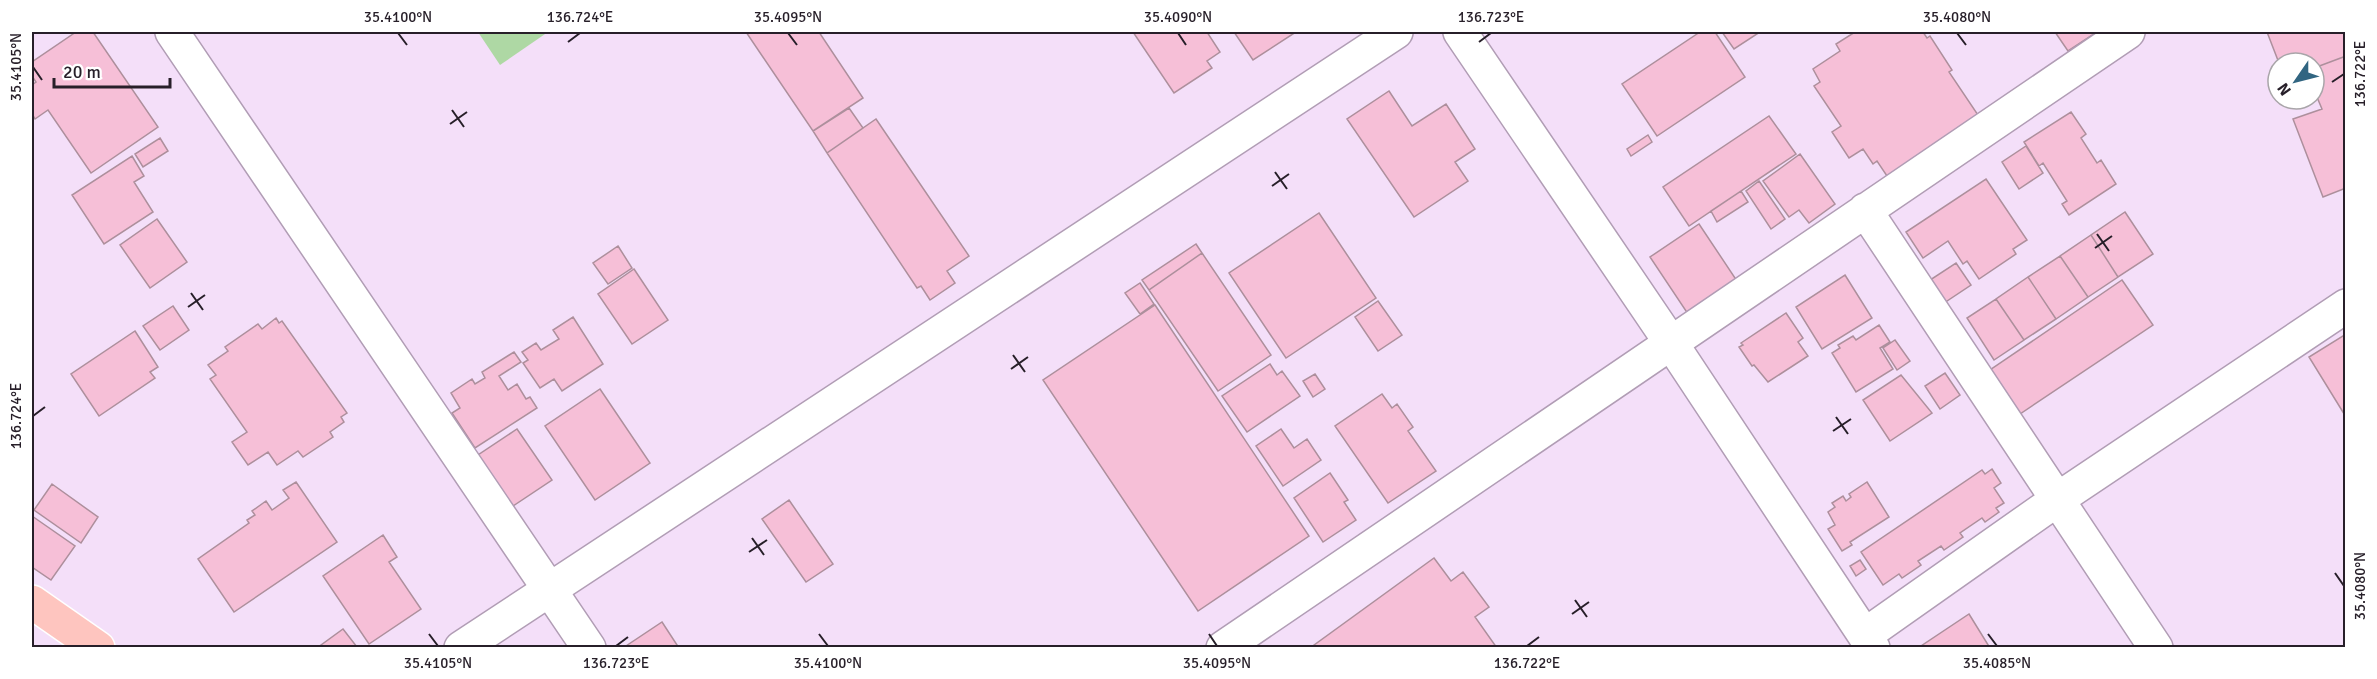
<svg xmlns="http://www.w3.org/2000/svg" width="2377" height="679" font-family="Signika,sans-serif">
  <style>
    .green { fill: #aed8a4 }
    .building { fill: #f6bfd7; stroke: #ad8f9c; stroke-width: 1.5 }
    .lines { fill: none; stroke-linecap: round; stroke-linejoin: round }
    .minor-casing { stroke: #b19db5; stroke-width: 36 }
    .tertiary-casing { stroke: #b19db5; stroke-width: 36 }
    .primary-casing { stroke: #fff; stroke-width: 36 }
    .minor { stroke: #fff; stroke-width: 33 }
    .tertiary { stroke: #fff; stroke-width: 33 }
    .primary { stroke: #fec5bf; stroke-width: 33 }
    .ticks { fill: none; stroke: #271f29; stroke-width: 2 }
    .neatline { fill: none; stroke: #271f29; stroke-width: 2 }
    .ticks-label { font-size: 15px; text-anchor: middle; fill: #271f29 }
  </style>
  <rect width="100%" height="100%" fill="#f4dff9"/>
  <path class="green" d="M478,32H548L500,65Z"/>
  <path class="building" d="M76,32H93L158,127L91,173L48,110L35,119L32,114V85L36,82L32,76V62Z
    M746,32H819L863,98L813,131Z
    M1133,32H1207L1220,52L1207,61L1212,68L1174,93Z
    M1234,32H1296L1253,60Z
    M1700,32H1715L1745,77L1657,136L1622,84Z
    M1722,32H1760L1734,49Z
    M1855,32H1923L1927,38L1930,36L1952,70L1949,72L1978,115L1887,176L1877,161L1873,164L1863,149L1849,158L1832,132L1841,126L1814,86L1820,82L1813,69L1840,51L1836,44Z
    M2055,32H2097L2068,51Z
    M2267,32H2346V56L2314,68V63H2279Z
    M2346,56V188L2323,197L2293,119L2322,109L2314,90V68Z
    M1389,91L1412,126L1446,104L1475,149L1455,162L1468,181L1414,217L1347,119Z
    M849,108L863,128L827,153L813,131Z
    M2071,112L2086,134L2081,138L2097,163L2101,160L2116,184L2069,215L2062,204L2067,201L2043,163L2039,166L2024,142Z
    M1769,116L1796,154L1689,226L1663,187Z
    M876,119L969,256L947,271L955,283L930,300L921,286L917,288L827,153Z
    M1648,135L1652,142L1631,156L1627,149Z
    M160,138L168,151L143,167L135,154Z
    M2026,146L2043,173L2019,189L2002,162Z
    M1800,154L1835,204L1809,223L1799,210L1789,217L1763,181Z
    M132,156L144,176L134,182L153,212L104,244L72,195Z
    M1986,179L2027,240L2013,249L2016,254L1979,279L1967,261L1963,264L1948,241L1923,258L1906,232Z
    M1759,181L1785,219L1771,229L1746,191Z
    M1741,191L1748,202L1717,222L1711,211Z
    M2125,212L2153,254L2118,277L2091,235Z
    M1319,213L1376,298L1286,358L1229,273Z
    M157,219L187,262L150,288L120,245Z
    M1699,224L1743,290L1694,323L1650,257Z
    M2091,235L2118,277L2088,297L2060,256Z
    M1196,244L1202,253L1149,290L1142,280Z
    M618,246L632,268L608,284L593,263Z
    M1202,253L1271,355L1218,391L1149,290Z
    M2060,256L2088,297L2056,319L2028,277Z
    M1956,263L1971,285L1941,305L1927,282Z
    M634,269L668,320L632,344L598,294Z
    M1845,275L1872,318L1822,349L1796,307Z
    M2028,277L2056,319L2024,340L1996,299Z
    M2122,280L2153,325L2017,416L1987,372Z
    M1140,283L1154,304L1140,314L1125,293Z
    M1996,299L2024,340L1994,360L1967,318Z
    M1378,301L1402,335L1378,351L1355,317Z
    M1155,305L1309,536L1198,611L1043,380Z
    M173,306L189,330L160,350L143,326Z
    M1786,313L1803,338L1798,342L1808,356L1768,382L1754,365L1752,366L1739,347L1743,345L1741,343Z
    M573,317L603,364L562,391L554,379L540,388L523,363L528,360L522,352L536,343L541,350L559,339L553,330Z
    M276,318L279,323L282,321L347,413L341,417L344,422L330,432L333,437L303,457L298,451L277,465L268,452L248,465L232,442L247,432L210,379L216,375L208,365L228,351L225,347L258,324L262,329Z
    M1879,325L1890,342L1880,348L1893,369L1856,392L1832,353L1840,348L1838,345L1853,336L1856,340Z
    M135,331L158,367L150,372L155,378L99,416L71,374Z
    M2346,334V417L2309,357Z
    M1895,340L1910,361L1897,370L1883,348Z
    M514,352L521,362L499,376L508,390L517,384L526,399L530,397L537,408L475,448L452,413L460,408L451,393L472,379L475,384L485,378L482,372Z
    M1270,364L1277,375L1282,371L1300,396L1247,432L1222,396Z
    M1945,373L1960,395L1940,409L1925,386Z
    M1315,374L1325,389L1313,397L1303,381Z
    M1901,375L1932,413L1890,441L1863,400Z
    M600,389L650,463L595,500L545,426Z
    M1382,394L1392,408L1397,404L1413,427L1408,431L1436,471L1388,503L1335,426Z
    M517,429L552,480L513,506L478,455Z
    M1281,429L1294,448L1307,439L1321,460L1283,486L1256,446Z
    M1992,469L2001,483L1994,488L2004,503L1996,508L1999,512L1985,522L1982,518L1960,533L1963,537L1944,550L1941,546L1918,561L1921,565L1902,578L1899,574L1883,585L1861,552L1982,470L1985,474Z
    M1330,473L1348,500L1344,502L1356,520L1323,542L1294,498Z
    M296,482L337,542L234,612L198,559L249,523L247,520L255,515L252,511L266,501L272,510L289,498L283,490Z
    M1867,482L1889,517L1850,542L1852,545L1842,551L1828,529L1835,525L1828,512L1835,507L1832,503L1843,496L1846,501L1851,497L1849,494Z
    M52,484L98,517L81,543L34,510Z
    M789,500L833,564L806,582L762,519Z
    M32,516L75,546L51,580L32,567Z
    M383,535L397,557L389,562L421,609L369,644L323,576Z
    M1434,558L1451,581L1463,572L1489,607L1475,617L1497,648H1310Z
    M1860,560L1866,569L1856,576L1850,566Z
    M1969,614L1990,648H1918Z
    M662,622L679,648H623Z
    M343,629L357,647L317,648Z"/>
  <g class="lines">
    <g class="minor-casing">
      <path id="minor" d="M172,32L589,648
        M1865,210L2156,648
        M1865,635L2058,499L2346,306
        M1223,648L2128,32"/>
    </g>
    <g class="tertiary-casing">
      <path id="tertiary" d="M1460,32L1671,343L1873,648
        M461,648L1396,32"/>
    </g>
    <g class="primary-casing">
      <path id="primary" d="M32,602L98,648"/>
    </g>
    <use href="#minor" class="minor"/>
    <use href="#tertiary" class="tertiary"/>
    <use href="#primary" class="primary"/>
  </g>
  <path class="ticks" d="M398,33L407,45M788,33L797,45M1178,33L1186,45M1957,33L1966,45M568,42L580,33M1479,42L1491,33M33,67L42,80M2332,82L2344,74M452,110L464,127M450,124L467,112M1275,172L1287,189M1272,186L1289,174M2097,234L2109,251M2095,248L2112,236M191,293L203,310M188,307L205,295M1013,355L1025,372M1011,369L1028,357M33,416L45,407M1836,417L1848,434M1833,431L1851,419M752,538L764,555M749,552L767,540M2335,573L2344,586M1575,600L1587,617M1572,614L1589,602M429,634L438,646M819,634L828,646M1209,634L1217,646M1988,634L1997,646M616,646L628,637M1527,646L1539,637"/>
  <rect width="2377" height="679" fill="none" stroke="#ffffff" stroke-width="66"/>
  <g transform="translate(2296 81) rotate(235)"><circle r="28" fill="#ffffff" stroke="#a9a5a9" stroke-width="1.5"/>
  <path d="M0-4.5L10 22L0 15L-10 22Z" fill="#316581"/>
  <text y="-9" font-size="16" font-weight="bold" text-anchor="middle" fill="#271f29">N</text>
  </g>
  <path d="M54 78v9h116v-9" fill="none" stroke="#271f29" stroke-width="3"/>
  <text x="63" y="78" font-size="18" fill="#271f29" stroke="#ffffff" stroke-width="4.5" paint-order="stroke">20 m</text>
  <rect x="33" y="33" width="2311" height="613" class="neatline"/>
  <g class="ticks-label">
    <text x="398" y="22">35.4100°N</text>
    <text x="580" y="22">136.724°E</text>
    <text x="788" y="22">35.4095°N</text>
    <text x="1178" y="22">35.4090°N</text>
    <text x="1491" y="22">136.723°E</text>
    <text x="1957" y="22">35.4080°N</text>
    <text transform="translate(16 67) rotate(-90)" y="5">35.4105°N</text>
    <text transform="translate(2360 74) rotate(-90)" y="5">136.722°E</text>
    <text transform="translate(16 416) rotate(-90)" y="5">136.724°E</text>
    <text transform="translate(2360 586) rotate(-90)" y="5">35.4080°N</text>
    <text x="438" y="668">35.4105°N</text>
    <text x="616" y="668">136.723°E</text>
    <text x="828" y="668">35.4100°N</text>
    <text x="1217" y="668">35.4095°N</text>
    <text x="1527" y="668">136.722°E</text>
    <text x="1997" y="668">35.4085°N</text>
  </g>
</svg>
